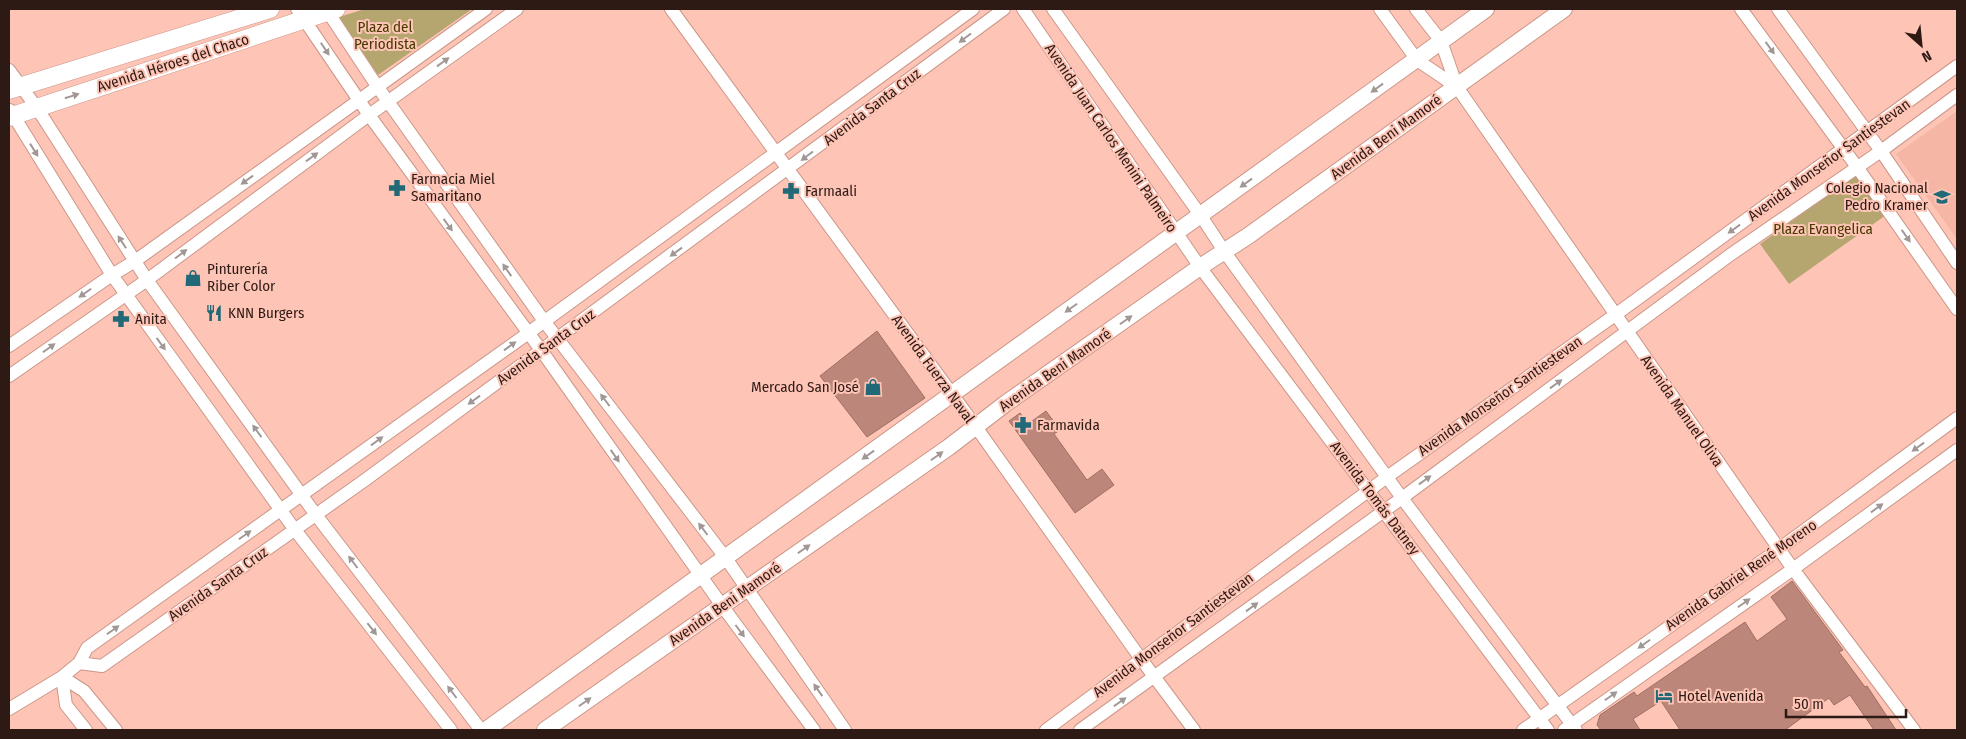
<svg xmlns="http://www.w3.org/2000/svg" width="1966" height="739" font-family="'Fira Sans Condensed',sans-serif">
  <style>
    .built { fill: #f6b6a6 }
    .green { fill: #b5a56e }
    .building { fill: #bc877a; stroke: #a16e61 }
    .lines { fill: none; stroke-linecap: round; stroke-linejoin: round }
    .minor-casing { stroke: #cc9688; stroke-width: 14 }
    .tertiary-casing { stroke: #cc9688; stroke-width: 18 }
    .secondary-casing { stroke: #cc9688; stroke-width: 19 }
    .minor { stroke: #fff; stroke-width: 12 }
    .tertiary { stroke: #fff; stroke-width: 16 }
    .secondary { stroke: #fff; stroke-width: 18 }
    .oneway { fill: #a19896 }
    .labels { text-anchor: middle; stroke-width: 4; stroke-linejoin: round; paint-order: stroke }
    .park-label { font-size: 15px; fill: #473900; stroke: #fec5b6 }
    .street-label { font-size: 15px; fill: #2e1a15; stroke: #fec5b6 }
    .poi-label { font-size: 15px; fill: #2e1a15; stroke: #fec5b6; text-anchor: start }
  </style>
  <rect width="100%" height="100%" fill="#fec5b6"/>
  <path class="built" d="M1957,111V239L1896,154Z"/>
  <path class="green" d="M365,9H472L378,75L339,17Z
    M1857,174L1886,215L1789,284L1760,244Z"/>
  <path class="building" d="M877,331L925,398L867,437L820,376Z
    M1046,411L1060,430L1054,434L1087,480L1102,469L1114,485L1075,513L1009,421L1020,413L1028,424Z
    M1792,581L1843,650L1839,652L1865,687L1867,686L1896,730H1874L1850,695L1834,705L1829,698L1785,730H1680L1661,701L1633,719L1640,730H1601L1597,725L1600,715L1634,692L1637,696L1745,622L1757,641L1787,619L1771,597Z"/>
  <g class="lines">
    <g class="minor-casing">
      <path id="minor" d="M297,9L369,115L541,350L723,607L814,730
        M326,9L377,86L544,321L725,557L845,730
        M671,9L976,427L1141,659L1194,730
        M1023,9L1200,267L1548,730
        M1053,9L1201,216L1224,251L1402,498L1576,730
        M1380,9L1417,60L1457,87
        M1416,9L1441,41L1457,87L1793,569L1914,730
        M1741,9L1857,167L1957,309
        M1778,9L1881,151L1957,263
        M9,70L37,108L147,280L316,515L481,730
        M10,110L112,275L295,530L451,730
        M9,346L112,275L135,261L486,9
        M9,376L147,280L369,115L517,9
        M79,663L102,666L365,480L1004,9
        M62,677L84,691L116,730
        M62,677L66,705L86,730
        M9,709L62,677L79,663L87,648L527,334L973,9
        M1046,730L1387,477L1615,315L1957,66
        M1080,730L1402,498L1730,255L1881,151L1957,95
        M1523,730L1779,549L1957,418
        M1564,730L1793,569L1957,450"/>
    </g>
    <g class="tertiary-casing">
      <path id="tertiary" d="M486,730L1486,9
        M545,730L949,447L1005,404L1200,267L1248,236L1564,9"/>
    </g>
    <g class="secondary-casing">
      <path id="secondary" d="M9,90L270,9
        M9,117L336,9"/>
    </g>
    <use href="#minor" class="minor"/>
    <use href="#tertiary" class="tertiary"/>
    <use href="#secondary" class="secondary"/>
  </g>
  <defs><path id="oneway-solid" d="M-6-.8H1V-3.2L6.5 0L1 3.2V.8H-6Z" transform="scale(1.25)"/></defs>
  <g class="oneway">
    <use href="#oneway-solid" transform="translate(965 38) rotate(143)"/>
    <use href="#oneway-solid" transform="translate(1770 48) rotate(54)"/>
    <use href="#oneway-solid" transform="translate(325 49) rotate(56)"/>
    <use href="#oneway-solid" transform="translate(443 62) rotate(-36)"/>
    <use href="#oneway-solid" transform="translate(1377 88) rotate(144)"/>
    <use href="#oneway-solid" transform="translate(72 96) rotate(-18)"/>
    <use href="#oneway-solid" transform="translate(34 150) rotate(58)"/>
    <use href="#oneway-solid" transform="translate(807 156) rotate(143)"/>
    <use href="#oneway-solid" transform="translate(312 157) rotate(-36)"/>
    <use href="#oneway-solid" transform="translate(247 180) rotate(144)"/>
    <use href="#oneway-solid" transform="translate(1246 183) rotate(144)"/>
    <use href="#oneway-solid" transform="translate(448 225) rotate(54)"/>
    <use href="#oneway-solid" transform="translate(1734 229) rotate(144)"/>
    <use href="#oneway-solid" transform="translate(1906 236) rotate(55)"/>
    <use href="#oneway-solid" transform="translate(122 242) rotate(-123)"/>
    <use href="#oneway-solid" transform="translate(676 252) rotate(144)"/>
    <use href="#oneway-solid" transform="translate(181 254) rotate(-37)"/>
    <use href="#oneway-solid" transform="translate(507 270) rotate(-125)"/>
    <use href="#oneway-solid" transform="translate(85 293) rotate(145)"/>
    <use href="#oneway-solid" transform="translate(1071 308) rotate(145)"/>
    <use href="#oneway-solid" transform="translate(1126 320) rotate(-35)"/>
    <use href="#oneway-solid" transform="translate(161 344) rotate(54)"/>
    <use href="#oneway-solid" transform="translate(510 346) rotate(-36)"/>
    <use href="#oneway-solid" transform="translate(49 348) rotate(-35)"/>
    <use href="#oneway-solid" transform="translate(1556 384) rotate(-36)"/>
    <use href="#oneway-solid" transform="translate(474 400) rotate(144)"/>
    <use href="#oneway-solid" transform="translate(605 400) rotate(-127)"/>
    <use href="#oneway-solid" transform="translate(257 431) rotate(-126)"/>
    <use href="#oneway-solid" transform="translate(377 441) rotate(-36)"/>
    <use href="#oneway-solid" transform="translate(1918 447) rotate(144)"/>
    <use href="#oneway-solid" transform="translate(868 455) rotate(144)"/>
    <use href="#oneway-solid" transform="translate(615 456) rotate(55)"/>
    <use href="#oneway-solid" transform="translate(937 456) rotate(-35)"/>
    <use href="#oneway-solid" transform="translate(1425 480) rotate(-36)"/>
    <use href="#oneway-solid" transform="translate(1877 508) rotate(-36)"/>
    <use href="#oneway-solid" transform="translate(703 529) rotate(-127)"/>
    <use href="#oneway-solid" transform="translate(245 535) rotate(-35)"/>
    <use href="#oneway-solid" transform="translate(804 549) rotate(-35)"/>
    <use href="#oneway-solid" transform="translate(353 562) rotate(-127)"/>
    <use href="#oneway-solid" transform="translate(1744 603) rotate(-35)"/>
    <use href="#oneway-solid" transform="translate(1252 607) rotate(-36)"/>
    <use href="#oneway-solid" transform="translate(372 629) rotate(52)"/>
    <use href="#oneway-solid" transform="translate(113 630) rotate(-35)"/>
    <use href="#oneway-solid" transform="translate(740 631) rotate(53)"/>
    <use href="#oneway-solid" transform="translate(1644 644) rotate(145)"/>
    <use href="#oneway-solid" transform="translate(818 690) rotate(-125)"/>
    <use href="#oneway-solid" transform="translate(452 692) rotate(-127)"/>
    <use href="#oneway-solid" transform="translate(1611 696) rotate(-35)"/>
    <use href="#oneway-solid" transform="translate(585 702) rotate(-35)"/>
    <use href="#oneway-solid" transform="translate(1120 702) rotate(-35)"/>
  </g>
  <defs>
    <g id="pharmacy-bare" transform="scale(1.35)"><path d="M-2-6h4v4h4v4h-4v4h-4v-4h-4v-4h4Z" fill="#226978" stroke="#fec5b6" stroke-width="2.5" paint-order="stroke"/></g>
    <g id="school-bare" transform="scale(1.35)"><path d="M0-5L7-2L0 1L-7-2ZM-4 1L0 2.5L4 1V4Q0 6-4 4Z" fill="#226978" stroke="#fec5b6" stroke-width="2.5" paint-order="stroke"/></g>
    <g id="shop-bare" transform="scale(1.35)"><path d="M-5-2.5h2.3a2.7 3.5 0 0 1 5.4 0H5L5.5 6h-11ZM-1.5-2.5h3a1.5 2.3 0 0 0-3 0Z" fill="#226978" stroke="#fec5b6" stroke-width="2.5" paint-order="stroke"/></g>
    <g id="restaurant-bare" transform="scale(1.35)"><path d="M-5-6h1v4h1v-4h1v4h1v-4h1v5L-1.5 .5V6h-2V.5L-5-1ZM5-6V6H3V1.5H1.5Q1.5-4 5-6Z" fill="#226978" stroke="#fec5b6" stroke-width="2.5" paint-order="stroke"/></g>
    <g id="hotel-bare" transform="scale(1.35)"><path d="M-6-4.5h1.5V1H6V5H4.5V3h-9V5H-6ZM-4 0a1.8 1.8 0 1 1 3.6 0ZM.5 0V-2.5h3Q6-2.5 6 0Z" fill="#226978" stroke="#fec5b6" stroke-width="2.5" paint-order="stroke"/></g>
  </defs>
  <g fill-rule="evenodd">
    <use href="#pharmacy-bare" x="397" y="188"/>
    <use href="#pharmacy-bare" x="791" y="191"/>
    <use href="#school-bare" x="1942" y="197"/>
    <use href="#shop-bare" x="193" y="278"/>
    <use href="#restaurant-bare" x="214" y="313"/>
    <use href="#pharmacy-bare" x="121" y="319"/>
    <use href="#shop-bare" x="873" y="387"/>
    <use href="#pharmacy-bare" x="1023" y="425"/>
    <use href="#hotel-bare" x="1664" y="696"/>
  </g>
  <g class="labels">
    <g class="park-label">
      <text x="385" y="32">Plaza del<tspan x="385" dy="17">Periodista</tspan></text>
      <text x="1823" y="234">Plaza Evangelica</text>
    </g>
    <g class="street-label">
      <text transform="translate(173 63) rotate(-18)" y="5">Avenida Héroes del Chaco</text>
      <text transform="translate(872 107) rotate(-37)" y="5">Avenida Santa Cruz</text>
      <text transform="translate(1386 137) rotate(-36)" y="5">Avenida Beni Mamoré</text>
      <text transform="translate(1111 138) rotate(56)" y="5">Avenida Juan Carlos Menini Palmeiro</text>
      <text transform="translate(1829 160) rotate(-36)" y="5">Avenida Monseñor Santiestevan</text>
      <text transform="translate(546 347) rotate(-36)" y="5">Avenida Santa Cruz</text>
      <text transform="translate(933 369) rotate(54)" y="5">Avenida Fuerza Naval</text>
      <text transform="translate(1055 370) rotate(-35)" y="5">Avenida Beni Mamoré</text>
      <text transform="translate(1500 396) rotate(-35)" y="5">Avenida Monseñor Santiestevan</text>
      <text transform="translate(1682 411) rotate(55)" y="5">Avenida Manuel Oliva</text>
      <text transform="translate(1375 498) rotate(53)" y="5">Avenida Tomás Datney</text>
      <text transform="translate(1741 575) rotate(-35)" y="5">Avenida Gabriel René Moreno</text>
      <text transform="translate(218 584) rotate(-35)" y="5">Avenida Santa Cruz</text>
      <text transform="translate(725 604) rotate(-35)" y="5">Avenida Beni Mamoré</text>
      <text transform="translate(1173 635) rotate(-37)" y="5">Avenida Monseñor Santiestevan</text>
    </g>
    <g class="poi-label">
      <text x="411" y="184">Farmacia Miel<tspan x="411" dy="17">Samaritano</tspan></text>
      <text x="1928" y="193" text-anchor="end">Colegio Nacional<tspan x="1928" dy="17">Pedro Kramer</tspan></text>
      <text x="805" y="196">Farmaali</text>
      <text x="207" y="274">Pinturería<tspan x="207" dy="17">Riber Color</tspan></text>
      <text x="228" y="318">KNN Burgers</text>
      <text x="135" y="324">Anita</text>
      <text x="859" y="392" text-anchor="end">Mercado San José</text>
      <text x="1037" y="430">Farmavida</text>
      <text x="1678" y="701">Hotel Avenida</text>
    </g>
  </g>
  <rect width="1966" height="739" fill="none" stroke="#2e1a15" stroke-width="20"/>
  <g transform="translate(1921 45) rotate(153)" stroke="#fec5b6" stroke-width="4" paint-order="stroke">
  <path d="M0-4L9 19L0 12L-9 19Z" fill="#2e1a15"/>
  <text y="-8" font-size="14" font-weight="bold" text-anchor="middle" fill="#2e1a15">N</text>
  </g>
  <path d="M1786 709v8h120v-8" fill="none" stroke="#2e1a15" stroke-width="2.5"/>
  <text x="1794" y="709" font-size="15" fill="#2e1a15" stroke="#fec5b6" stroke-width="4" paint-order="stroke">50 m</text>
</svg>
